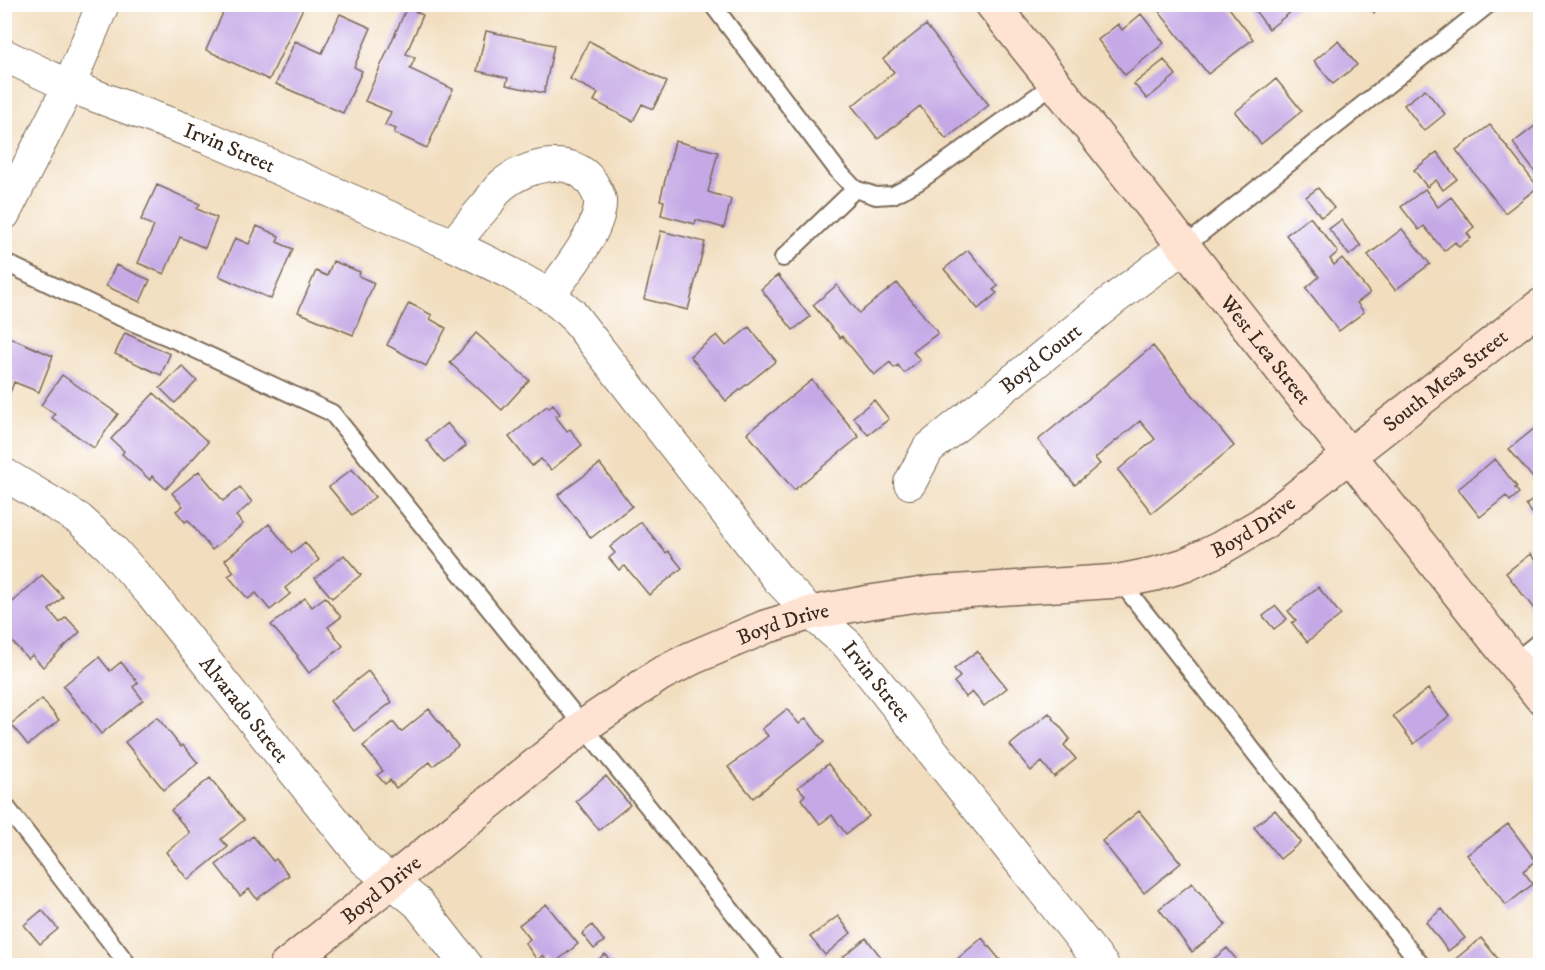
<svg xmlns="http://www.w3.org/2000/svg" width="1545" height="970" font-family="'IM FELL DW Pica',serif">
  <style>
    .building { fill: #c5a9e6 }
    .lines { fill: none; stroke-linecap: round; stroke-linejoin: round }
    .lane-casing { stroke: #7b6956; stroke-width: 20 }
    .street-casing { stroke: #7b6956; stroke-width: 34 }
    .secondary-casing { stroke: #7b6956; stroke-width: 36 }
    .lane { stroke: #fff; stroke-width: 16 }
    .street { stroke: #fff; stroke-width: 32 }
    .secondary { stroke: #fee3d2; stroke-width: 33 }
    .labels { text-anchor: middle; stroke-width: 6; stroke-linejoin: round; paint-order: stroke }
    .street-label { font-size: 21px; fill: #3b2a1e; stroke: #fff }
  </style>
  <rect width="100%" height="100%" fill="#fff"/>
  <filter id="ink" filterUnits="userSpaceOnUse"><feTurbulence type="fractalNoise" baseFrequency=".0167" numOctaves="2"/><feDisplacementMap in="SourceGraphic" scale="12" xChannelSelector="R" yChannelSelector="G"/><feConvolveMatrix kernelMatrix="1 2 1 2 8 2 1 2 1" color-interpolation-filters="sRGB"/></filter>
  <filter id="wash" filterUnits="userSpaceOnUse"><feTurbulence type="fractalNoise" baseFrequency=".008" numOctaves="4" result="noise"/><feDisplacementMap in="SourceGraphic" scale="24" xChannelSelector="R" yChannelSelector="G"/><feGaussianBlur stdDeviation="1.35" result="paint"/><feColorMatrix in="noise" values="0 0 0 0 0 0 0 0 0 0 0 0 0 0 0 0 0 1.4 0 .05"/><feComposite in="paint" operator="in"/></filter>
  <g filter="url(#wash)">
    <rect width="100%" height="100%" fill="#f2debf"/>
    <g id="blocks">
      <path class="building" d="M227,4H305L269,80L206,50Z
        M1153,4H1226L1253,39L1208,74Z
        M1250,4H1301L1269,29Z
        M1368,4H1385L1374,13Z
        M407,7L423,15L406,54L415,58L410,69L453,89L427,148L394,133L396,129L385,125L391,112L365,101Z
        M340,14L371,28L354,67L362,71L343,113L276,84L295,41L322,53Z
        M1141,14L1164,43L1125,75L1098,40L1118,24L1122,30Z
        M926,25L989,105L946,139L920,106L878,139L852,106L894,72L883,59Z
        M486,31L554,45L544,93L506,85L508,78L477,71Z
        M589,41L667,82L653,109L642,104L633,121L594,101L598,93L570,79Z
        M1338,41L1357,65L1333,84L1314,61Z
        M1164,60L1176,75L1147,99L1134,84Z
        M1276,79L1302,111L1261,144L1235,112Z
        M1425,89L1445,114L1424,131L1404,105Z
        M1540,122V174L1538,176L1513,143Z
        M1490,125L1538,187L1505,213L1456,150Z
        M675,141L718,152L708,192L731,199L724,228L696,220L695,224L661,215L664,201L660,200Z
        M1437,152L1457,179L1443,190L1436,180L1427,187L1414,170Z
        M157,185L200,204L197,209L217,218L205,248L180,237L164,274L138,263L154,226L141,220Z
        M1318,188L1334,208L1321,217L1306,197Z
        M1425,189L1438,207L1451,197L1474,227L1467,233L1471,238L1459,247L1455,242L1444,251L1424,226L1419,230L1401,207Z
        M1310,217L1338,252L1330,259L1334,265L1342,258L1370,293L1357,303L1364,312L1339,331L1306,288L1319,277L1286,235Z
        M1341,220L1361,246L1349,255L1329,229Z
        M257,226L279,236L277,242L293,249L271,299L219,276L235,238L249,244Z
        M1402,229L1430,264L1395,290L1368,255Z
        M661,231L705,242L688,310L644,299Z
        M968,250L998,286L993,290L997,293L978,309L944,269Z
        M333,261L360,272L359,276L374,283L353,335L298,312L316,271L327,276Z
        M116,265L150,280L140,302L106,286Z
        M778,275L810,317L793,330L761,289Z
        M897,283L938,333L913,352L920,360L904,373L898,365L894,368L890,362L874,375L842,336L840,338L813,305L837,285L859,313Z
        M409,303L432,315L430,319L446,328L426,366L387,345Z
        M749,327L776,361L726,401L690,356L717,335L726,346Z
        M125,333L170,354L161,375L115,354Z
        M476,333L529,380L502,410L450,363Z
        M4,335L53,356L39,392L14,382L8,398L4,397Z
        M1153,346L1234,446L1152,513L1118,470L1155,439L1140,421L1095,458L1100,464L1075,485L1038,440Z
        M182,366L197,381L175,403L160,388Z
        M62,375L118,414L94,448L52,418L55,414L41,405Z
        M812,380L859,437L794,490L747,433Z
        M154,393L208,442L166,489L152,476L150,480L122,454L124,451L111,439Z
        M874,400L889,419L868,435L853,417Z
        M553,404L560,414L556,417L567,431L570,429L582,445L551,470L541,459L532,466L509,437L547,406L549,408Z
        M447,423L466,446L444,463L426,440Z
        M1540,424V480L1537,475L1533,478L1509,449Z
        M1495,459L1517,487L1515,488L1519,493L1510,501L1506,496L1480,517L1458,489Z
        M600,464L632,506L591,538L558,495Z
        M352,469L375,497L352,515L329,487Z
        M199,471L223,501L240,487L252,502L236,516L243,524L212,550L188,520L185,522L176,511L183,506L172,493Z
        M1538,496L1540,499V523L1526,505Z
        M641,522L666,553L668,551L682,568L649,595L625,566L619,570L609,558L615,553L610,547Z
        M269,524L292,553L305,542L319,560L285,588L290,594L270,610L256,593L248,599L228,576L234,572L225,560Z
        M1530,554L1540,567V605L1534,609L1506,573Z
        M344,555L361,575L332,598L315,578Z
        M42,575L63,597L49,610L60,623L66,617L80,632L43,667L32,655L28,659L4,633V610Z
        M1318,587L1341,615L1307,642L1292,623L1296,620L1288,611Z
        M325,597L341,617L328,627L343,646L309,673L297,657L298,656L271,625L305,598L312,607Z
        M1276,606L1287,619L1274,629L1263,616Z
        M977,651L1007,688L984,706L972,692L966,697L954,682L960,677L954,669Z
        M99,657L110,671L121,662L138,683L133,687L143,700L101,734L63,686Z
        M368,671L392,702L354,731L330,701Z
        M1428,689L1449,716L1414,744L1393,716Z
        M42,699L59,720L28,745L11,724Z
        M429,709L458,746L433,766L430,762L396,788L390,780L385,784L377,775L383,771L363,746L393,722L401,732Z
        M787,709L799,724L806,718L824,742L753,798L728,767L768,736L762,729Z
        M1049,713L1070,739L1064,745L1076,759L1054,777L1042,762L1031,771L1010,745Z
        M157,717L181,747L183,745L198,763L164,790L125,742Z
        M828,764L869,816L846,834L832,815L820,824L801,799L805,795L798,787Z
        M606,776L630,805L599,830L576,801Z
        M210,778L244,820L221,839L228,847L188,880L166,852L190,833L171,810Z
        M1275,810L1301,842L1280,859L1254,827Z
        M1139,811L1181,863L1144,893L1102,841Z
        M1508,824L1536,861L1523,871L1533,884L1506,905L1467,855Z
        M253,836L273,861L276,859L289,875L257,899L249,889L240,896L216,865Z
        M1192,883L1226,925L1192,952L1159,909Z
        M546,904L578,944L551,966L543,955L537,960L525,943L530,939L519,925Z
        M1442,909L1465,938L1448,951L1426,922Z
        M42,910L58,929L40,944L24,925Z
        M838,916L851,933L825,955L810,937Z
        M1540,921V937L1533,928Z
        M592,925L604,941L594,949L582,934Z
        M866,938L888,966H832Z
        M982,938L1005,966H961L956,960Z
        M1481,938L1498,959L1489,966H1447Z
        M1227,948L1240,964L1238,966H1205Z
        M605,954L614,966H590Z"/>
    </g>
  </g>
  <g filter="url(#ink)">
    <use href="#blocks" fill-opacity="0" stroke="#7b6956" stroke-width="1.5"/>
    <g class="lines">
      <g class="lane-casing">
        <path id="lane" d="M712,4L838,171L855,189L876,196L893,195L918,182L1055,83
          M1185,246L1489,4
          M783,258L855,189
          M4,262L108,312L173,339L332,413L776,966
          M1120,581L1422,966
          M1514,662L1540,641
          M4,804L129,966"/>
      </g>
      <g class="street-casing">
        <g id="street">
          <path id="s1" d="M4,55L69,86L211,139L453,245L510,273L549,295L571,313L778,579L811,613L848,645L1103,966"/>
          <path d="M4,214L69,86L103,4"/>
          <path d="M453,245C464,231 476,217 488,203C492,197 497,189 502,185C526,165 572,153 592,183C595,188 599,194 600,200C602,229 566,272 549,295"/>
          <path id="s2" d="M4,474L79,519L110,547L152,594L365,860L418,903L467,966"/>
          <path id="s3" d="M910,483L928,449L1114,299L1185,246"/>
        </g>
      </g>
      <g class="secondary-casing">
        <g id="secondary">
          <path id="s4" d="M992,4L1540,696"/>
          <path id="s5" d="M286,966L584,726L659,675L692,658L765,627L811,613L870,602L930,593L1120,581L1155,574L1185,565L1219,549L1262,524L1540,306"/>
        </g>
      </g>
      <use href="#lane" class="lane"/>
      <use href="#street" class="street"/>
      <use href="#secondary" class="secondary"/>
    </g>
  </g>
  <g class="labels">
    <g class="street-label">
      <text dy="7" stroke="none"><textPath href="#s1" startOffset="244">Irvin Street</textPath></text>
      <text dy="7" stroke="none"><textPath href="#s4" startOffset="441">West Lea Street</textPath></text>
      <text dy="7" stroke="none"><textPath href="#s3" startOffset="183">Boyd Court</textPath></text>
      <text dy="7" stroke="none"><textPath href="#s5" startOffset="1336">South Mesa Street</textPath></text>
      <text dy="7" stroke="none"><textPath href="#s5" startOffset="1094">Boyd Drive</textPath></text>
      <text dy="7" stroke="none"><textPath href="#s5" startOffset="608">Boyd Drive</textPath></text>
      <text dy="7" stroke="none"><textPath href="#s1" startOffset="1104">Irvin Street</textPath></text>
      <text dy="7" stroke="none"><textPath href="#s2" startOffset="340">Alvarado Street</textPath></text>
      <text dy="7" stroke="none"><textPath href="#s5" startOffset="122">Boyd Drive</textPath></text>
    </g>
  </g>
  <rect width="1545" height="970" fill="none" stroke="#fff" stroke-width="24"/>
</svg>
